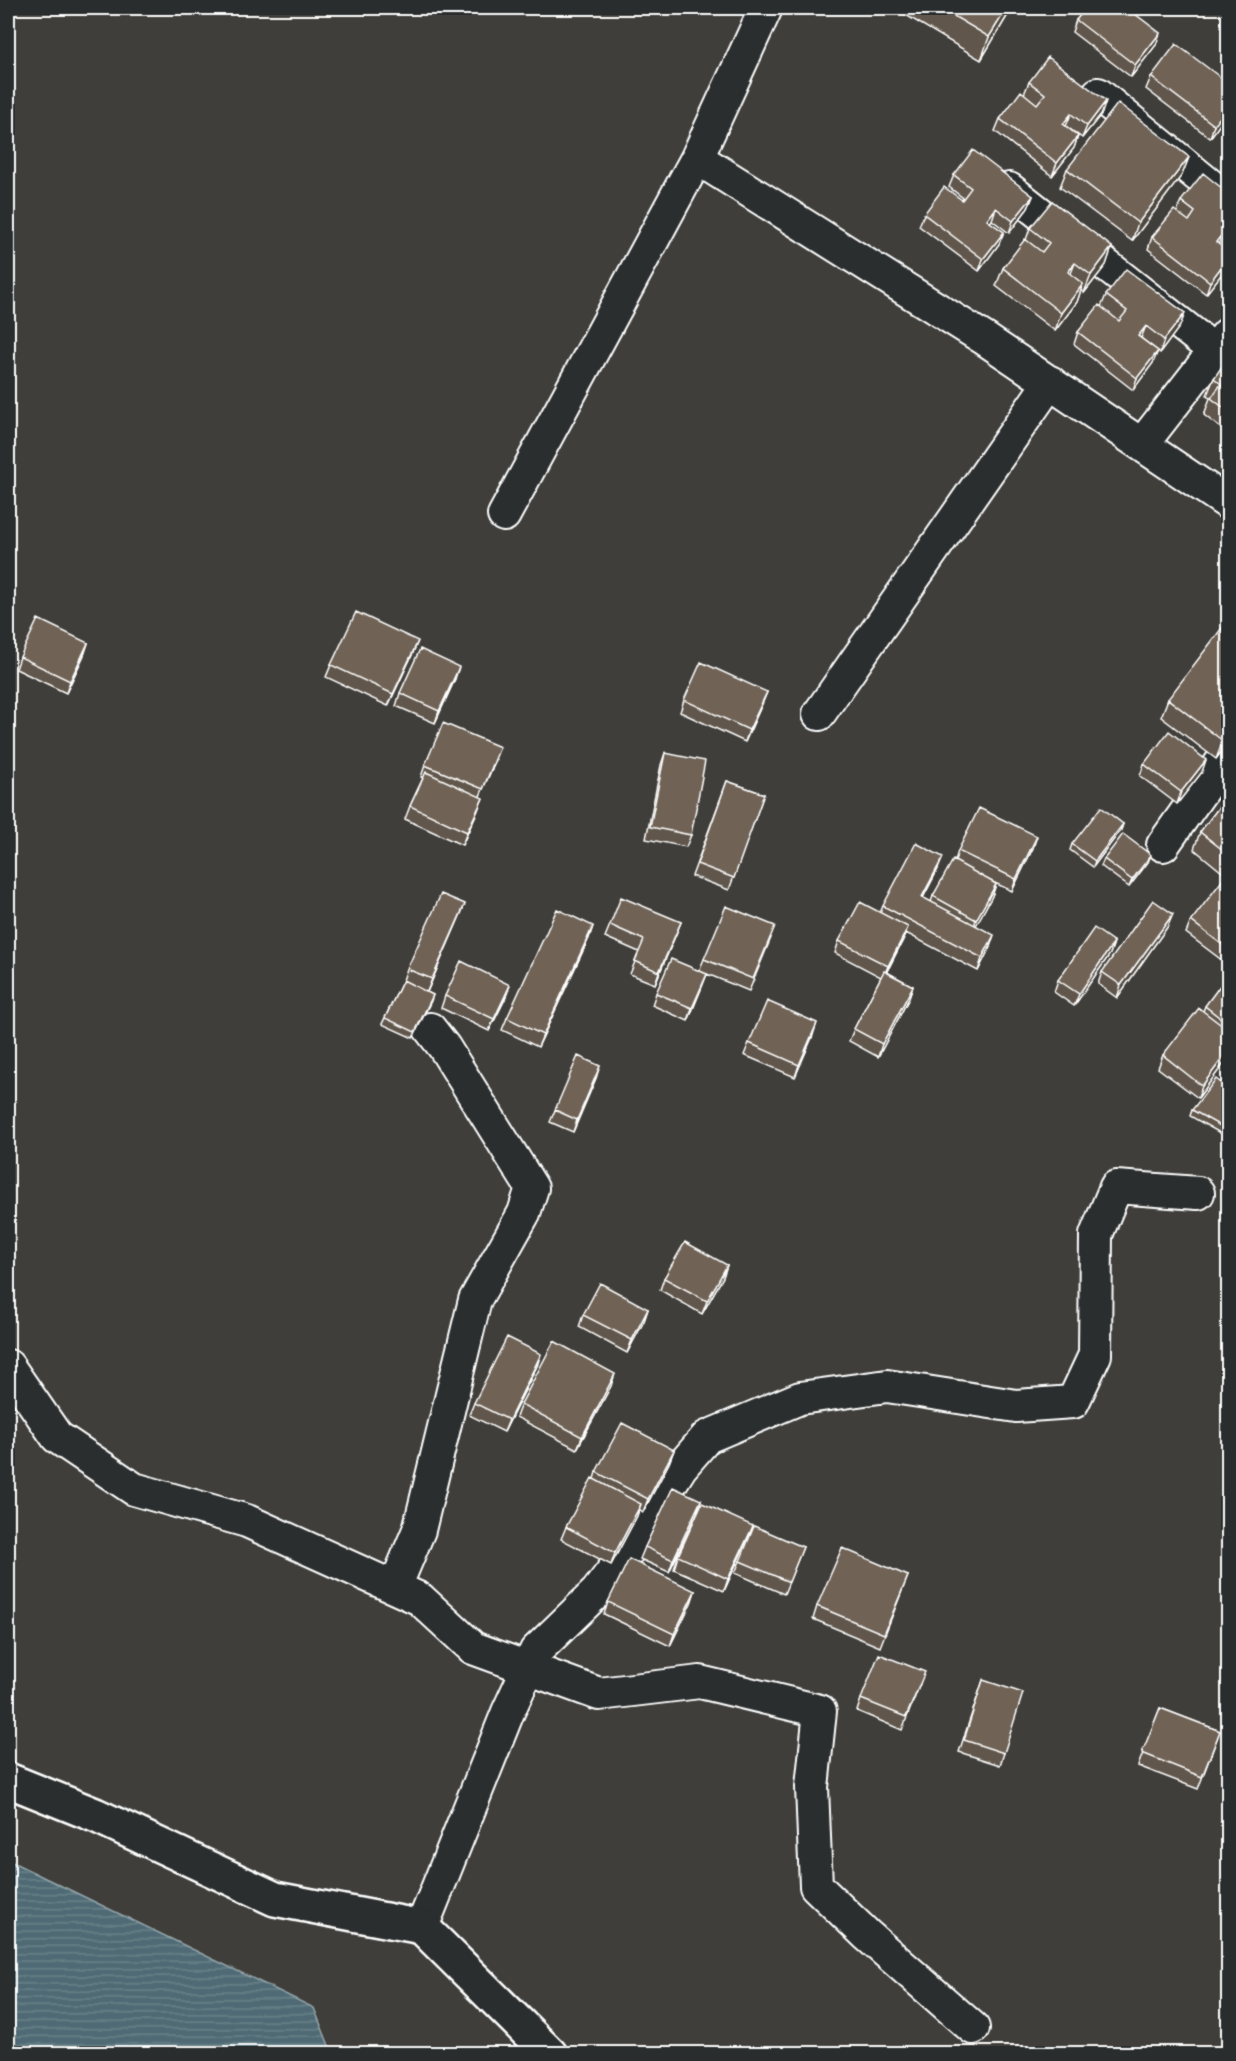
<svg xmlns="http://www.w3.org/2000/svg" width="1236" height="2061" font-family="Kalam,sans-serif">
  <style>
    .water { fill: url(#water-rules); stroke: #95a6ac; stroke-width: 1.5 }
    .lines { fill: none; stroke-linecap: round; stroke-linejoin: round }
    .street-casing { stroke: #fff; stroke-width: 36 }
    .secondary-casing { stroke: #fff; stroke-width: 38 }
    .street { stroke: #2a2d2e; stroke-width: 32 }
    .secondary { stroke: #2a2d2e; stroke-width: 33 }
    .wall { fill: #60564b; stroke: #fff; stroke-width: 1.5 }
    .shaded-wall { fill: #4e463d; stroke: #fff; stroke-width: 1.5 }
    .building { fill: #706457; stroke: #fff; stroke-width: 1.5 }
  </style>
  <defs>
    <pattern id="water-rules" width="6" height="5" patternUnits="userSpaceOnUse" patternTransform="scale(1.5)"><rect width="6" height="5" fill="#4f6b74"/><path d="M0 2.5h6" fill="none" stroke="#698189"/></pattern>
  </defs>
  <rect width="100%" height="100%" fill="#3f3e3a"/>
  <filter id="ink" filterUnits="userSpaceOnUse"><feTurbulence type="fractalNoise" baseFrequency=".0167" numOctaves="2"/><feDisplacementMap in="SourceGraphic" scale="12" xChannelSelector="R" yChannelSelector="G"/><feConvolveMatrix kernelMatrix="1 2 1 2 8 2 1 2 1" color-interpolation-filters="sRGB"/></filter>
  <g filter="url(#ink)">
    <path class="water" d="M8,1860L314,2008L332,2053H8Z"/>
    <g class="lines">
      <g class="street-casing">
        <path id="street" d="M1098,94L1228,200
          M697,158L985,339L1228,503
          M1009,189L1215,351
          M1143,443L1227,335
          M504,515L697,158L766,8
          M819,714L1050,382
          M1163,845L1228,753
          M8,1366L57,1437L134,1489L247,1521L420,1599L473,1648L599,1694L700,1682L820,1711L812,1787L816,1886L867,1935L973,2028
          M395,1587L419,1530L475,1300L524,1213L532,1188L444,1047L430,1029
          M422,1927L508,1712L536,1651L597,1592L628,1551L681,1467L707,1437L800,1398L887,1386L1016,1406L1073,1402L1095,1355L1096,1235L1116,1187L1198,1193"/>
      </g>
      <g class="secondary-casing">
        <path id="secondary" d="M8,1780L95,1815L275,1899L422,1927L550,2054"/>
      </g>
      <use href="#street" class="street"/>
      <use href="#secondary" class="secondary"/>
    </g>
    <path class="wall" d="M894,8H1012L981,60Z
      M1076,20L1156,45L1131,77L1072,32Z
      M1151,77L1228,83V113L1210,138L1146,89Z
      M1029,82L1102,113L1082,138L1066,126L1078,136L1074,148L1052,176L995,131L1000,119L1024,94Z
      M1228,138V158L1222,153L1226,140Z
      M1189,157L1182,175L1132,241L1060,187L1067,169Z
      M954,175L1033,196L1028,208L1009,233L992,220L990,222L999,244L979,271L919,226L924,214L962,200L963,198L949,187Z
      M1228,193V266L1206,294L1148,249L1152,237L1177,212L1181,201Z
      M1030,228L1112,247L1106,265L1084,293L1081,290L1077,302L1055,331L996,286L1003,268L1026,240Z
      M1106,295L1185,313L1180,326L1160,353L1141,338L1153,363L1133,390L1074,344L1078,332L1101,307Z
      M1228,365V434L1204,415L1210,398L1207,395L1214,378Z
      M88,643L84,655L66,693L16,669L20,657Z
      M413,653L388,706L326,677L331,665Z
      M455,679L435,723L396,706L400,693Z
      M767,692L762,704L745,742L680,712L684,700Z
      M1168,699L1228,743L1216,759L1161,717Z
      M665,753L691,835L686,847L646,839L661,765Z
      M496,760L480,796L478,810L462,845L405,819L410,806L423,778L421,777L425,765Z
      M1144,764L1202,772L1177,804L1140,776Z
      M727,781L764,794L729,890L692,876Z
      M1228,795V877L1194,849L1200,832Z
      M1123,824L1121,830L1093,867L1070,850L1072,844Z
      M1033,848L1012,891L986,879L996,884L992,896L976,925L990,947L978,971L906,933L903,940L887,972L913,986L909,998L878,1057L849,1041L854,1029L881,977L835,953L839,941L880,913L883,906L938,869L923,898L931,902L933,896L955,861L958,851Z
      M1104,859L1148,862L1129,887L1101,866Z
      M1228,881V963L1227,964L1186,933L1191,921Z
      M465,904L427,992L433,995L431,1001L413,1038L382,1024L403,980L407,969Z
      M681,922L655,984L630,974L639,952L605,937L610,925Z
      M593,926L589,938L538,1047L502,1030L507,1018Z
      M1168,926L1117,998L1098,984L1102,972Z
      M771,938L749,991L707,974L688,1021L652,1005L656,993L699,971L704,959Z
      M1114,942L1110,954L1074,1006L1054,992L1058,980Z
      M1228,975V1058L1198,1098L1158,1068L1163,1055L1203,1011L1205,1006Z
      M445,996L506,997L489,1031L441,1008Z
      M813,1035L795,1077L744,1055L749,1043Z
      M596,1078L573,1132L550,1122L555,1110Z
      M1192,1110L1228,1121L1220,1133L1190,1116Z
      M727,1265L723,1277L702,1314L660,1290L664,1278Z
      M648,1309L644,1321L627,1353L579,1327L583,1315Z
      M537,1366L504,1432L469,1415L474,1403Z
      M611,1386L577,1449L516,1417L521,1404Z
      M674,1450L669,1463L643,1512L639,1509L637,1516L611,1565L561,1539L566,1527L594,1479L596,1472Z
      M701,1500L697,1513L669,1572L640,1559L645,1547Z
      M748,1538L724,1591L674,1569L678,1556Z
      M803,1547L784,1594L735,1573L740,1561Z
      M908,1576L880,1647L813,1619L817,1606Z
      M695,1591L691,1603L670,1646L604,1614L608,1602Z
      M983,1680L1004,1753L1000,1765L959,1752Z
      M920,1684L902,1730L857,1711L861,1699Z
      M1160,1708L1220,1731L1198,1789L1138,1766Z"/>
    <path class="shaded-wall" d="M1007,8H1012L981,60L989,37Z
      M1160,33L1156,45L1131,77L1135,65Z
      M1106,101L1102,113L1082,138L1087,126Z
      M1228,107V113L1210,138L1214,125Z
      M1071,114L1066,126L1063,124Z
      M1078,136L1074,148L1052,176L1057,163Z
      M1189,157L1182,175L1132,241L1138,223Z
      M1033,196L1028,208L1009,233L1013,221Z
      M996,208L992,220L983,232L987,220Z
      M1004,232L999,244L979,271L983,259Z
      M1223,233L1218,245L1216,242Z
      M1112,247L1106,265L1084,293L1091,275Z
      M1228,258V266L1206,294L1210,282Z
      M1075,263L1068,281V272Z
      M1083,284L1077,302L1055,331L1061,313Z
      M1185,313L1180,326L1160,353L1164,340Z
      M1146,326L1141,338L1138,336Z
      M1158,351L1153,363L1133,390L1137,378Z
      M418,641L413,653L388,706L393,694Z
      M88,643L84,655L66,693L70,681Z
      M459,667L455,679L435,723L439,711Z
      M767,692L762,704L745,742L749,730Z
      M1228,733V743L1216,759L1223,741Z
      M1206,760L1202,772L1177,804L1181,792Z
      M483,798L478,810L462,845L467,832Z
      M1123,824L1121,830L1093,867L1095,861Z
      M1037,836L1033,848L1012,891L1016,879Z
      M1151,855L1148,862L1129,887L1132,880Z
      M943,857L938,869L917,909L922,897Z
      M996,884L992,896L972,933L976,920Z
      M465,904L460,916L427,992L432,979Z
      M1173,914L1168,926L1117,998L1121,985Z
      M681,922L676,934L655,984L659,972Z
      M593,926L589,938L538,1047L543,1035Z
      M908,927L903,940L883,978L888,966Z
      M994,935L990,947L978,971L982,958Z
      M1114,942L1110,954L1074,1006L1079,994Z
      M707,974L702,987L688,1021L692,1008Z
      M510,985L506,997L489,1031L494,1019Z
      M913,986L909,998L878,1057L882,1044Z
      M817,1023L813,1035L795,1077L799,1065Z
      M1228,1051V1058L1198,1098L1202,1086Z
      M600,1066L596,1078L573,1132L577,1120Z
      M1228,1118V1121L1220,1133L1222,1127Z
      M727,1265L723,1277L702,1314L707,1301Z
      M648,1309L644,1321L627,1353L632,1340Z
      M541,1354L537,1366L504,1432L509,1420Z
      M615,1374L611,1386L577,1449L582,1437Z
      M674,1450L669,1463L643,1512L648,1499Z
      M701,1500L697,1513L669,1572L673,1560Z
      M641,1504L637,1516L611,1565L615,1553Z
      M753,1526L748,1538L724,1591L728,1579Z
      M695,1591L691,1603L670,1646L674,1634Z"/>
    <path class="building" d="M940,8H1007L989,37Z
      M1086,8H1127L1160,33L1135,65L1076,20Z
      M1176,44L1228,83V107L1214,125L1151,77Z
      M1048,57L1106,101L1087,126L1071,114L1063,124L1078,136L1057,163L1000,119L1021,91L1037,104L1045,94L1029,82Z
      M1118,103L1189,157L1138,223L1067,169Z
      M973,150L1033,196L1013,221L996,208L987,220L1004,232L983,259L924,214L944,187L962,200L971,188L954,175Z
      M1203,173L1228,193V237L1223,233L1216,242L1228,251V258L1210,282L1152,237L1174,210L1189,221L1195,212L1181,201Z
      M1052,201L1112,247L1091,275L1075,263L1068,272L1083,284L1061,313L1003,268L1025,239L1042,252L1049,243L1030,228Z
      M1126,269L1185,313L1164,340L1146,326L1138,336L1158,351L1137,378L1078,332L1099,305L1119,321L1127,311L1106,295Z
      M1225,362L1228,365V411L1211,398L1221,384L1214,378Z
      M356,612L418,641L393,694L331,665Z
      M38,619L88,643L70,681L20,657Z
      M1228,620V733L1223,741L1168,699Z
      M420,649L459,667L439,711L400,693Z
      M701,662L767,692L749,730L684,700Z
      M443,723L500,747L483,789L425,765Z
      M1169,731L1206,760L1181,792L1144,764Z
      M665,753L705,761L691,835L650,827Z
      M426,772L483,798L467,832L410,806Z
      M727,781L764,794L734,878L697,864Z
      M1228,795V854L1200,832Z
      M1101,807L1123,824L1095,861L1072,844Z
      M979,808L1037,836L1016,879L958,851Z
      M1123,834L1151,855L1132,880L1104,859Z
      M916,843L943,857L922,897L994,935L982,958L883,906Z
      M953,860L996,884L976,920L933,896Z
      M1224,878L1228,881V949L1191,921Z
      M441,894L465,904L432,979L407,969Z
      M621,897L681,922L659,972L635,961L644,940L610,925Z
      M1153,900L1173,914L1121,985L1102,972Z
      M860,902L908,927L888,966L839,941Z
      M726,906L775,926L753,979L704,959Z
      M557,909L593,926L543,1035L507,1018Z
      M1094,928L1114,942L1079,994L1058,980Z
      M671,959L707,974L692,1008L656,993Z
      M461,961L510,985L494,1019L445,996Z
      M884,971L913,986L882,1044L854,1029Z
      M1228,975V1024L1205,1006Z
      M403,980L433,995L415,1032L385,1018Z
      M767,1001L817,1023L799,1065L749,1043Z
      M1199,1008L1228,1030V1051L1202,1086L1163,1055Z
      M578,1056L600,1066L577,1120L555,1110Z
      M1216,1079L1228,1088V1118L1222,1127L1192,1110Z
      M685,1242L727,1265L707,1301L664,1278Z
      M600,1283L648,1309L632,1340L583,1315Z
      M507,1337L541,1354L509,1420L474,1403Z
      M554,1341L615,1374L582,1437L521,1404Z
      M622,1423L674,1450L648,1499L596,1472Z
      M592,1478L641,1504L615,1553L566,1527Z
      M673,1487L701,1500L673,1560L645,1547Z
      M702,1503L753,1526L728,1579L678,1556Z
      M754,1526L803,1547L789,1582L740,1561Z
      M842,1548L908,1576L884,1634L817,1606Z
      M629,1559L695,1591L674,1634L608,1602Z
      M879,1654L925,1672L906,1717L861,1699Z
      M983,1680L1023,1693L1004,1753L964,1740Z
      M1160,1708L1220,1731L1202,1777L1142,1753Z"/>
  </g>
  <rect width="1236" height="2061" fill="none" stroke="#2a2d2e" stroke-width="30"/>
  <rect x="15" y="15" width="1206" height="2031" fill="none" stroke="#fff" stroke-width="2" filter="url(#ink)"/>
</svg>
